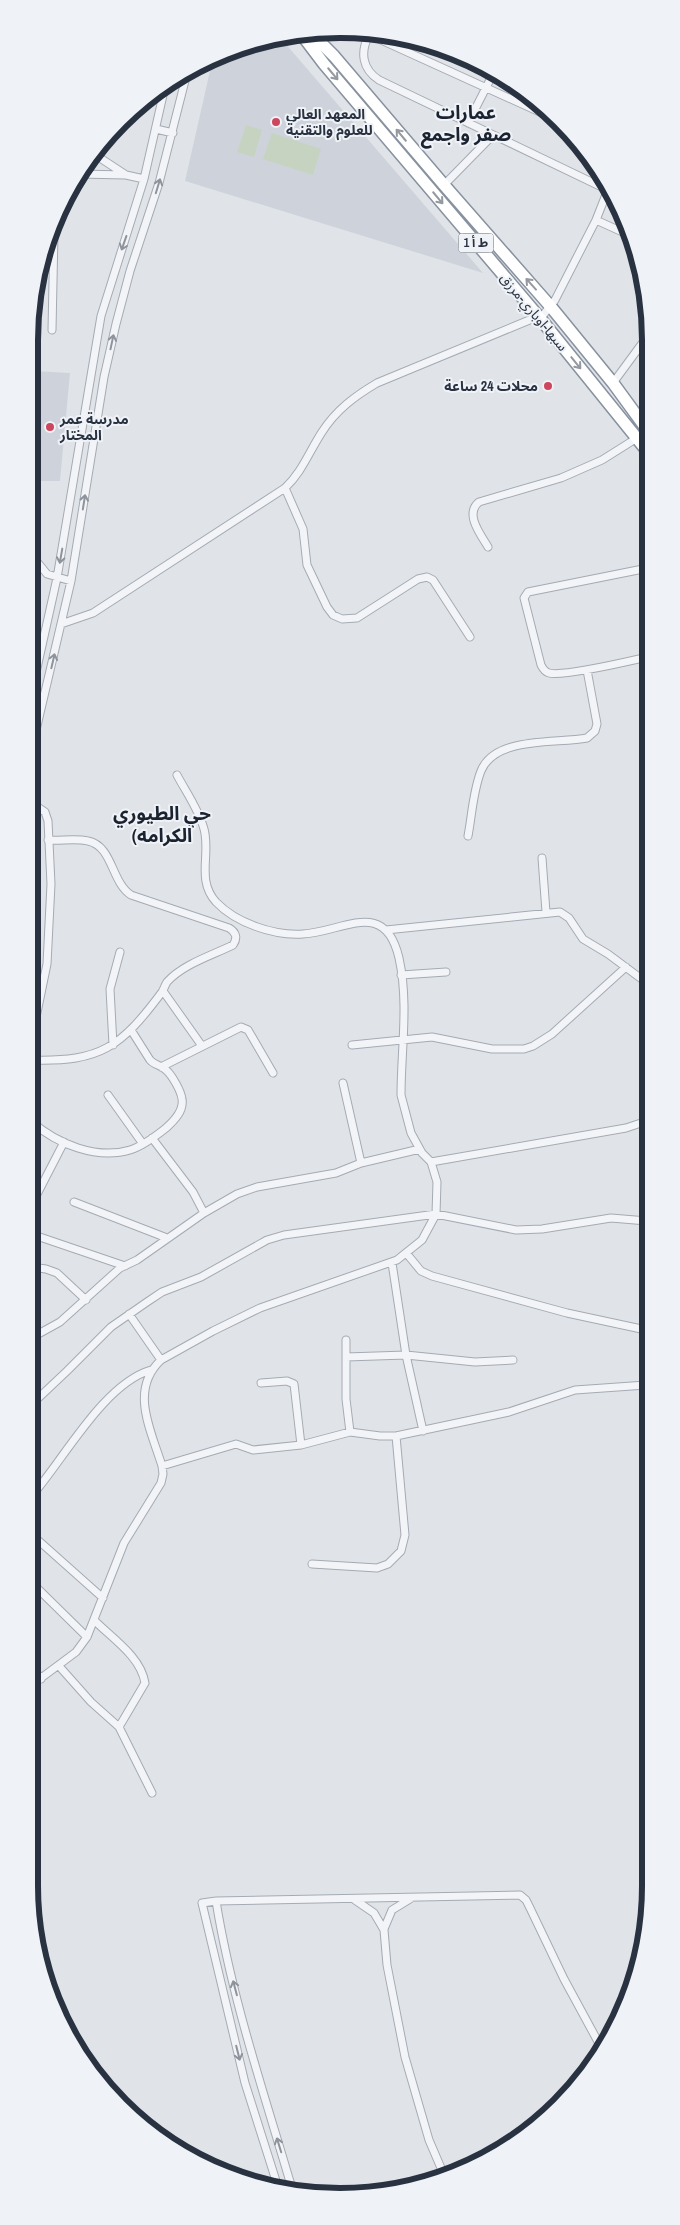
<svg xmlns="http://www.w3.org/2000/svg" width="680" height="2225" font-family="'Archivo Narrow','Noto Sans Arabic',sans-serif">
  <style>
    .built { fill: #ced3db }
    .green { fill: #c6d3c1 }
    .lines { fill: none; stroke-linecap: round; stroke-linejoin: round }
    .minor-casing { stroke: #a5abb3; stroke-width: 9 }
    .trunk-casing { stroke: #87919f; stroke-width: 14 }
    .minor { stroke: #f3f4f7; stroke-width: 7 }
    .trunk { stroke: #fff; stroke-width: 11 }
    .oneway { stroke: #9498a0 }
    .oneway2 { stroke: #8e939c }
    .poi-dot { fill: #cd465c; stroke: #eff2f6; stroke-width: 2 }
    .labels { text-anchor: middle; stroke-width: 4; stroke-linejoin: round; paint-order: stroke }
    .shield { fill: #eff2f6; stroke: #646c77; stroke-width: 1 }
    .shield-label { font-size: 12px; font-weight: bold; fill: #293240 }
    .poi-label { font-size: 14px; font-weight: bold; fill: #293240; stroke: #eff2f6; text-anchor: start }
    .street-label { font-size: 14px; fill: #293240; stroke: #eff2f6 }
    .district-label { font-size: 19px; font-weight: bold; fill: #1b2331; stroke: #eff2f6 }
    .rim { fill: none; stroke: #293240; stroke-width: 6 }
  </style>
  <rect width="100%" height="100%" fill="#e0e4e9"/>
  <path class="built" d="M278,35L483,273L185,181L212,62Z
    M34,371L70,373L60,481H34Z"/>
  <path class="green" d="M246,125L262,130L254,157L237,152Z
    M272,133L321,149L313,175L263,159Z"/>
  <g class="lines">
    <g class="minor-casing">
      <path id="minor" d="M369,35C360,52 362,69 379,80L608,190
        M370,35L555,119
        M468,123L495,70
        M156,129L173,133
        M94,154L126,175L144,179
        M78,174L126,175
        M444,185L493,135
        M596,220L629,235
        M52,330L54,233
        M613,383L649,334
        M285,488L303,529L307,565L327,607L333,615L342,619L357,618L418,579L427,577L433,580L470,637
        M488,547C481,535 464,514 479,502L561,478L602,460L637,438
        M34,558L47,574L71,581
        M61,624L93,613L285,488C302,472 309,452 322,432C336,410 355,396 377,383L544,314L555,300L596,220L609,187
        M648,657C630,661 564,677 549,673C545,672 543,669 541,665L524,598L528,592L648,568
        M33,686L57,578L101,316L144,179L166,82
        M33,743L71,581L104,377L116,324L130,271L159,183L187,73
        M468,836C472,815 473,791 481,771C495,736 556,744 587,738L595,731L597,724L587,670
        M542,858L546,912
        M386,930L560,912L569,918L583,939L608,954L647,983
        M401,975L446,972
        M163,991L202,1046
        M32,1037L47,964L51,884L48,821L45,812L33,804
        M113,1045L110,989L120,952
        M352,1045L432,1037L492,1049H524L533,1046L552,1034L626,967
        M32,1060C101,1062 121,1047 162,992C164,989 165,985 167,982C183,964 213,955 233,945C238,938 236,932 229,928L131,895C111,882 113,846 88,841C76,838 61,841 48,840
        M161,1067L241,1027L248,1030L273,1073
        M343,1083L361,1163
        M108,1095L143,1144
        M32,1122C57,1144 97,1160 130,1150C143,1146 156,1136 166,1128C174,1121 184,1111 182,1099C181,1091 172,1075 166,1070C161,1065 154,1065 150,1060L131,1030
        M152,1138L193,1192L204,1213
        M431,1162L626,1128L647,1121
        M74,1202L167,1238
        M31,1206L64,1142
        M31,1234L125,1266
        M407,1254L421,1271L432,1276L567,1313L646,1330
        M392,1263L406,1355L423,1431
        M31,1267L46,1269L57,1273L86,1300
        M129,1314L161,1360
        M31,1338L60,1322L120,1268L137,1260L204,1213L237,1194L257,1187L336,1173L361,1163L420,1149
        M346,1340V1399L350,1432
        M346,1357L406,1355L475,1362L513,1360
        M261,1383L287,1381L294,1384L301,1445
        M31,1405L67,1371L111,1327L147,1302L162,1292L201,1277L267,1240L284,1235L436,1214L516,1230L542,1229L611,1218L647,1221
        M162,1466L236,1444L253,1450L301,1445L350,1432L380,1436H396L509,1412L575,1390L646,1385
        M30,1498C63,1461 103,1384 151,1370
        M30,1533L103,1598
        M312,1564L377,1568L388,1564L401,1551L405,1535L396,1436
        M30,1581L87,1637
        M95,1621C113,1639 141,1657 145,1683L119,1727L152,1793
        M30,1663L41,1679
        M59,1666L91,1702L119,1727
        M29,1687L76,1652L87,1637L124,1543L161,1483L163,1474L162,1466C151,1430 129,1390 161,1360L213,1331L260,1308L397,1260L422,1240L436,1214L437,1182L431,1162L422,1153L411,1133L401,1095C401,1050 409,1003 399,958C385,897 343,932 303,934C274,936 236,923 216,902C196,880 211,854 204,829C199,810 186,792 177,775
        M355,1900L374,1913L384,1930L387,1965L405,2057L429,2140L444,2175
        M216,1901C232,2000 265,2096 293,2192
        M384,1929L392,1910L410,1899
        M278,2187L245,2083L202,1903L216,1901L520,1895L526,1900L530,1908L564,1979L602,2049"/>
    </g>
    <g class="trunk-casing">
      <path id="trunk" d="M302,35L324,64L539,317L648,452
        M313,35L334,56L444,185L551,307L613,383L648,431"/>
    </g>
    <use href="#minor" class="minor"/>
    <use href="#trunk" class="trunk"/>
  </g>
  <defs><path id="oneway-shaft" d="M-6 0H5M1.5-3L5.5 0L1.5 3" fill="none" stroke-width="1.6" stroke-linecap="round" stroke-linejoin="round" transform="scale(1.25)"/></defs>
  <g class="oneway">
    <use href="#oneway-shaft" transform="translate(333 74) rotate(50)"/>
    <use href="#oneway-shaft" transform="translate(401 135) rotate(-130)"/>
    <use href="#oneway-shaft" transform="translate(438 198) rotate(50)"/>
    <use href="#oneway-shaft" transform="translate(531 284) rotate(-132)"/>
    <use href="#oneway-shaft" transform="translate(576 363) rotate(51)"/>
  </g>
  <g class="oneway2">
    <use href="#oneway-shaft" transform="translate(158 186) rotate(-73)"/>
    <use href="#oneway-shaft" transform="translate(124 243) rotate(109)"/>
    <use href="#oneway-shaft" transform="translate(112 342) rotate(-78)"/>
    <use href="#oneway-shaft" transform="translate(84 502) rotate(-81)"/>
    <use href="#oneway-shaft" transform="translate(61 556) rotate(100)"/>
    <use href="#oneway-shaft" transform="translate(53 661) rotate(-77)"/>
    <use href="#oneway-shaft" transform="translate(235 1988) rotate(-105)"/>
    <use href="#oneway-shaft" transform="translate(238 2053) rotate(76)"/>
    <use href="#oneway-shaft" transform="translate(279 2145) rotate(-107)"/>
  </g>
  <g class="poi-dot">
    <circle cx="276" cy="122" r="5"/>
    <circle cx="548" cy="386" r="5"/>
    <circle cx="50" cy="427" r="5"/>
  </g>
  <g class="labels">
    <rect class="shield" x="458.5" y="233.5" width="35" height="19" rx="4"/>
    <g class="shield-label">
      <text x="476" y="247">ط أ 1</text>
    </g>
    <g class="poi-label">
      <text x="286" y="119">المعهد العالي<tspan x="286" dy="16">للعلوم والتقنية</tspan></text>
      <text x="538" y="391" text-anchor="end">محلات 24 ساعة</text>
      <text x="60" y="424">مدرسة عمر<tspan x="60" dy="16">المختار</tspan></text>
    </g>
    <g class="street-label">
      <text transform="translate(534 312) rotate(50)" y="5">سبها-اوباري-مرزق</text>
    </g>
    <g class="district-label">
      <text x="466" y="119">عمارات<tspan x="466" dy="22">صفر واجمع</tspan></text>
      <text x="162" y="820">حي الطيوري<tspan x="162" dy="22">(الكرامه</tspan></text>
    </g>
  </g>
  <path d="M0 0H680V2225H0ZM340 38H340A302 302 0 0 1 642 340V1886A302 302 0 0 1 340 2188H340A302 302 0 0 1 38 1886V340A302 302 0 0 1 340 38Z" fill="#eff2f6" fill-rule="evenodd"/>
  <path class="rim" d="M340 38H340A302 302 0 0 1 642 340V1886A302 302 0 0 1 340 2188H340A302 302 0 0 1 38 1886V340A302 302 0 0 1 340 38Z"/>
</svg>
